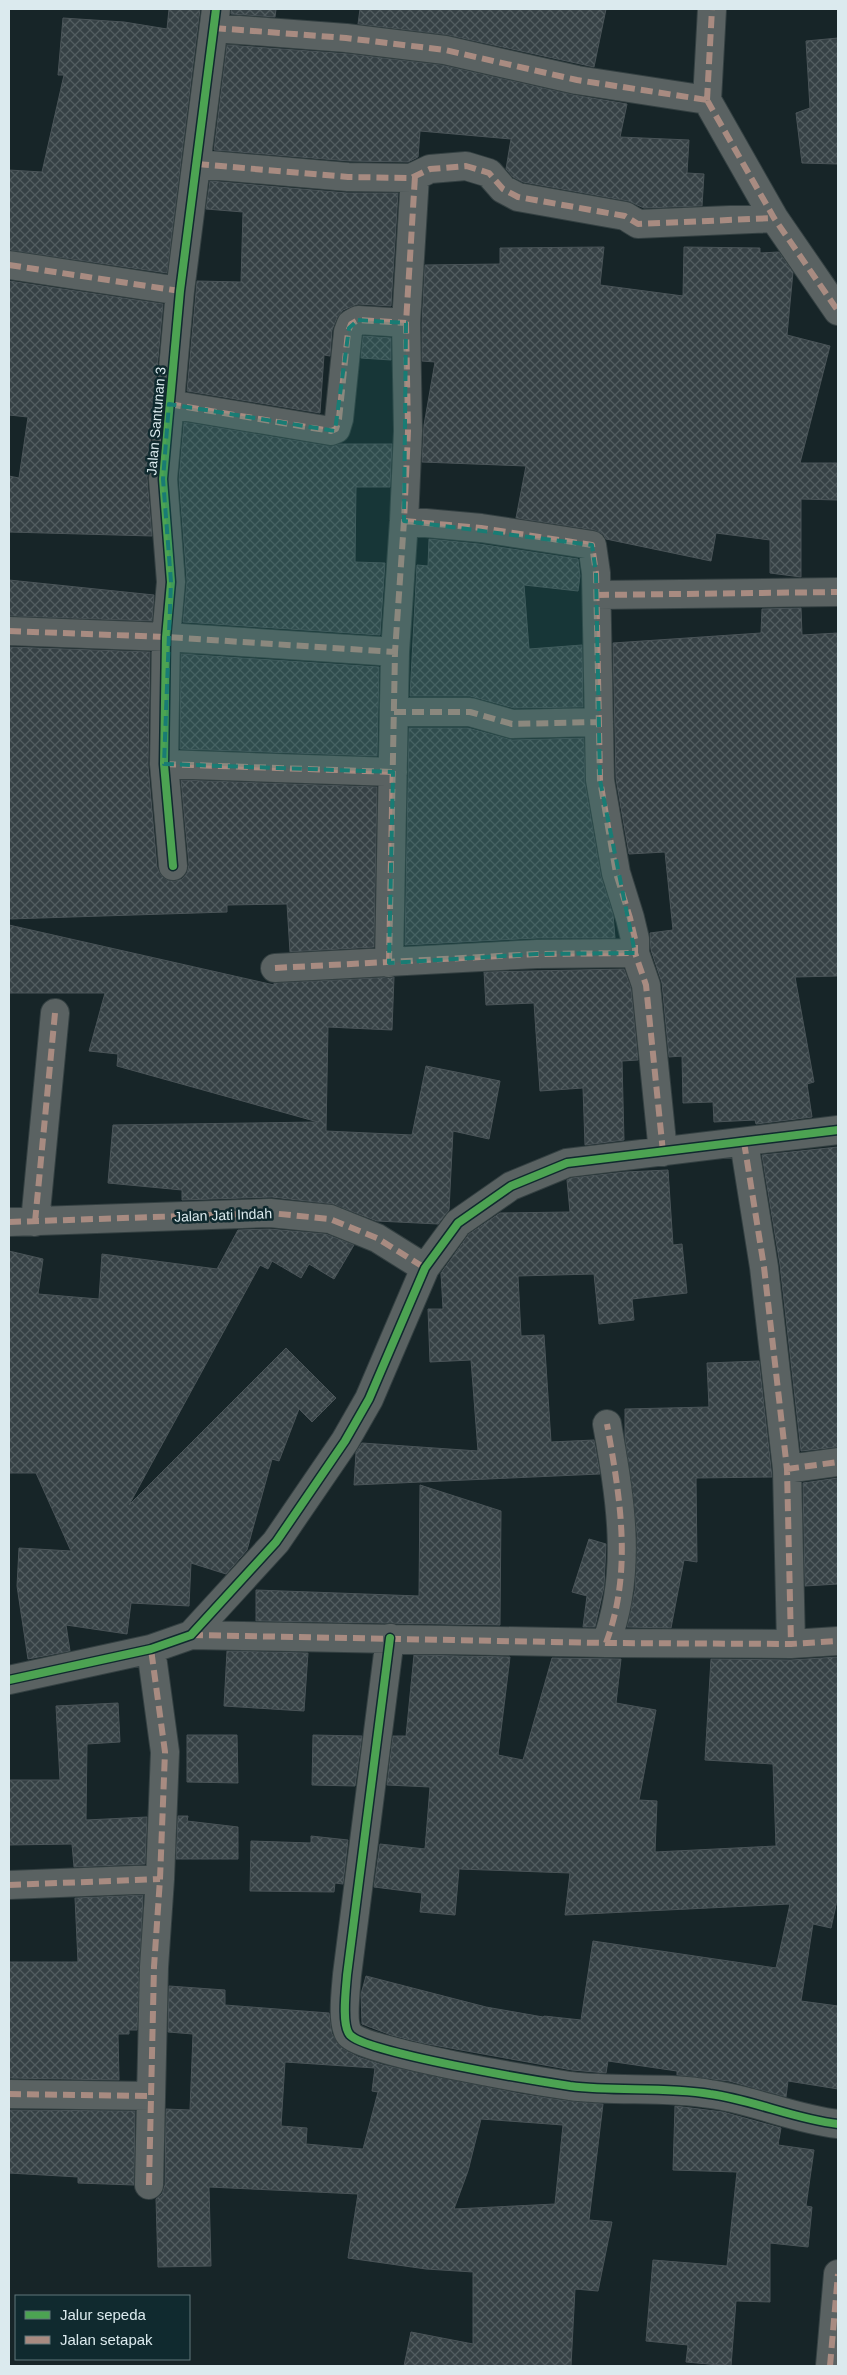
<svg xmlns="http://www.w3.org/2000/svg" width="847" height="2375" font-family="Helvetica,sans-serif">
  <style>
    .building { fill: url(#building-cross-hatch); stroke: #4a5458; fill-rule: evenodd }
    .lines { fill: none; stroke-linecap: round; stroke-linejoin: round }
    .street-casing { stroke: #344042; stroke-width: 30 }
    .street { stroke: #5a6262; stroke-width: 28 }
    .quiet { stroke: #a88b81; stroke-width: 6; stroke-dasharray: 12 6; stroke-linecap: butt }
    .cycleway-casing { stroke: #102a2f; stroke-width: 11 }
    .cycleway { stroke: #4ca352; stroke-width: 8 }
    .marked { fill: #197c74; fill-opacity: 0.2; stroke: #197c74; stroke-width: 4; stroke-dasharray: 10 6; stroke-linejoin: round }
    .labels { text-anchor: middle; stroke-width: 5; stroke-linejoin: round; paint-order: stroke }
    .street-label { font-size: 14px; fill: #dbeaee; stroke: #102a2f }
  </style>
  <defs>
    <pattern id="building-cross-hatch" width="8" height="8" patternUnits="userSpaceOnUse" patternTransform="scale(1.25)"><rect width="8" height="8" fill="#364145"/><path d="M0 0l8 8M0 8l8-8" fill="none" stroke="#525d60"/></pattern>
  </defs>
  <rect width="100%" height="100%" fill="#172528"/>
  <path class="building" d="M169,9H200L167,273L9,250V170L42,172L64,75H58L63,18L124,22L167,29Z
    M231,9H276L275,17L231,14Z
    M360,9H606L594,67L448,35L358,24Z
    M838,38V164L802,163L796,113L810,108L806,41Z
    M227,45L350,54L442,65L574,95L627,104L620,137L689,140L687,173L704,174L702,206L644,208L628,201L523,182L513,177L506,169L511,139L420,131L418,157L408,162L349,161L214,150Z
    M210,181L347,193H398L391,306L358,304L343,310L337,318L332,330L330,356L324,355L320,413L187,391L197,281L241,282L243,212L206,209Z
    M604,247L600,285L683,296L684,247L760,248V253L779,252L793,272L787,335L830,346L800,463H838V500L801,499V577L770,573V540L716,533L711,561L606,539L603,534L594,530L516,518L526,466L422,462L424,425L435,362L422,361V323L425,265L500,264V248Z
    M9,281L163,304L147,478L152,536L9,532V476L19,478L28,417L9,415Z
    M363,336L391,338V360L361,358Z
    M184,422L328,446L340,444H392L390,487H356L355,562L385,563L380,635L183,622L187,581L179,479Z
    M429,539L479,544L578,559L580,576L578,591L524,585L529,649L582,645L583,707L514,708L470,696H410L417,565L428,566Z
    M9,580L154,595L152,621L9,616Z
    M801,608L802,635L838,633V976L795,977L814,1082L807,1084L812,1117L756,1124L755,1120L714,1122L713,1102L683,1103L682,1056L669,1057L662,983L651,950L650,933L673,930L665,852L629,854L616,779L613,643L761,633L762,609Z
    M9,647L150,652L148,765L157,867L161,875L167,880L175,881L182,879L187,873L189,865L181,780L377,787L374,947L290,952L287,904L227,905V912L9,919Z
    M181,654L379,667L377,756L180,749Z
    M409,728H468L512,740L584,738L585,783L601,876L613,914L615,938H537L405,945Z
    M9,925L274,985V983L394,977L392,1030L328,1027L326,1131L412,1135L426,1066L500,1081L489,1139L453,1131L449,1210L438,1224L377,1221L332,1204L272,1197L182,1200V1190L108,1183L113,1125L318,1122L117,1066L118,1054L89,1051L105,993H9Z
    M624,969L631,988L638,1060L622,1061L624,1140L585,1145L583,1088L540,1091L534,1003L486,1005L484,972Z
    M838,1147V1447L801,1451L780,1265L762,1155Z
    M668,1170L673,1245L682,1244L687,1293L632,1299L634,1320L599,1324L594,1274L518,1276L521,1336L544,1335L551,1442L594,1440L600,1474L354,1485L356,1452L362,1443L478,1451L471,1360L430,1362L428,1309H443L441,1273L469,1234L500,1213L570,1212L567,1180L571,1178L625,1172Z
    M269,1229L326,1234L354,1245L334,1279L309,1264L301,1278L272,1261L268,1269L260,1265L129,1505L286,1348L336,1398L312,1422L299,1409L279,1461L272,1459L247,1550L226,1574L191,1563L189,1606L131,1603L127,1634L66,1625L70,1651L28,1659L17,1586L19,1548L71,1551L36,1473H9V1251L43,1259L38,1294L99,1299L102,1254L217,1269L238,1230Z
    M759,1361L772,1477L696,1478L697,1562L684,1560L671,1628L627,1627L635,1590L637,1534L625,1438V1409L709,1407L707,1363Z
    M838,1478V1584L805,1586L803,1483Z
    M420,1485L501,1511L500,1625L256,1621V1590L419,1596Z
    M589,1539L606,1544L604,1587L595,1627H583L587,1596L572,1592Z
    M227,1651L308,1653L304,1711L224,1706Z
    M414,1655L510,1657L498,1755L523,1760L552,1658L621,1659L616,1703L656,1710L639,1800L657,1801L655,1852L776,1846L773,1764L705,1760L711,1659L791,1660L838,1657V1896L831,1928L813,1924L801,2001L838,2006V2089L788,2081L786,2097L729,2081L677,2075V2071L608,2061L606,2073L572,2070L422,2043L391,2035L362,2024L361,1994L366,1976L486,2007L543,2017L544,2016L581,2020L593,1941L776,1968L790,1904L565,1915L570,1873L459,1869L455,1915L420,1912L422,1893L374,1887L380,1844L425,1849L430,1787L387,1785L393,1736H406Z
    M118,1703L120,1742L87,1744L86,1820L147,1817L145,1864L74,1867L72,1844L9,1845V1780H60L56,1706Z
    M187,1735H237L238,1783L187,1782Z
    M313,1735L362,1736L355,1786L312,1785Z
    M178,1816H188L187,1821L238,1827V1859H176Z
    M311,1836L348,1840L343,1884L335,1883L334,1892L250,1891L251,1841L311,1843Z
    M143,1895L137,2030H129V2034H118L119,2080L9,2078V1962H78L75,1898Z
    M169,1986L225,1990V2005L329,2013L332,2034L342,2048L358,2057L383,2065L521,2094L568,2101L603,2104L589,2220L612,2222L598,2291L575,2289L571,2366H404L411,2332L473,2344V2272L426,2269L348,2258L358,2194L209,2187L211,2266L158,2267L156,2199L162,2194L165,2185L166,2109L190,2110L193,2034L168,2032ZM285,2062L375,2068L372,2091L378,2092L363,2149L306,2144L307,2128L281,2126ZM481,2119L563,2125L555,2204L454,2209L468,2171Z
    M675,2106L723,2112L781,2128L778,2145L814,2150L806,2206L812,2207L808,2247L770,2243V2302L736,2301L731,2366L686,2362L688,2345L646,2341L653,2260L727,2266L737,2172L673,2170Z
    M9,2110L135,2111L134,2185L78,2183V2177L9,2173Z"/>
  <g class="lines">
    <g class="street-casing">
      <path id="street" d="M214,28L346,38L445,50L577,80L707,100
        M707,100L774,218L838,311
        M707,100L712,9
        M197,164L348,177L411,178L430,169L466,166L489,173L503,189L518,197L625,216L638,224L774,218
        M9,265L180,291
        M169,404L331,431L336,429L339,419L348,332L351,324L358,320L406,323
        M404,521L481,528L592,545L596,573L600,780L616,873L630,918L635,939V953L646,985L663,1152
        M597,595L838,592
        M9,631L166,637L395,652
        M394,712H470L512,724L599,722
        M164,764L393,772
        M173,866L164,764L166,637L171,582L163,479L180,291L216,9
        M389,963L395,652L404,521L408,431L406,323L415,176
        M275,968L537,954L635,953
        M744,1142L764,1267L787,1469L791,1644
        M9,1222L270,1213L330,1219L377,1238L425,1268
        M35,1222L55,1013
        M787,1469L838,1462
        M191,1635L606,1643L791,1644L838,1641
        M390,1638L347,1975C346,1989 341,2025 350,2035C367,2053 537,2081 570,2086C617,2092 663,2086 710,2094C754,2100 794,2119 838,2124
        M606,1643C633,1571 620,1497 607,1424
        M9,1680L151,1649L191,1635L276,1542L345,1441L369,1399L425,1268L458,1223L511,1186L567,1163L838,1130
        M9,1885L160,1879
        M9,2094L151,2096
        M149,2185L154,1967L160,1879L165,1752L151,1649
        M830,2366L838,2274"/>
    </g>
    <use href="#street" class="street"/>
    <path class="quiet" d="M214,28L346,38L445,50L577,80L707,100
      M707,100L774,218L838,311
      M707,100L712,9
      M197,164L348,177L411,178L430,169L466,166L489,173L503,189L518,197L625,216L638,224L774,218
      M9,265L180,291
      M169,404L331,431L336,429L339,419L348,332L351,324L358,320L406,323
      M404,521L481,528L592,545L596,573L600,780L616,873L630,918L635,939V953L646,985L663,1152
      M597,595L838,592
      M9,631L166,637L395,652
      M394,712H470L512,724L599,722
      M164,764L393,772
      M389,963L395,652L404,521L408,431L406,323L415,176
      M275,968L537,954L635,953
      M744,1142L764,1267L787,1469L791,1644
      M9,1222L270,1213L330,1219L377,1238L425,1268
      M35,1222L55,1013
      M787,1469L838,1462
      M191,1635L606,1643L791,1644L838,1641
      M606,1643C633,1571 620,1497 607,1424
      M9,1885L160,1879
      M9,2094L151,2096
      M149,2185L154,1967L160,1879L165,1752L151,1649
      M830,2366L838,2274"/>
    <g class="cycleway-casing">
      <path id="cycleway" d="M173,866L164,764L166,637L171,582L163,479L180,291L216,9
        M390,1638L347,1975C346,1989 341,2025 350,2035C367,2053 537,2081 570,2086C617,2092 663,2086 710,2094C754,2100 794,2119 838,2124
        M9,1680L151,1649L191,1635L276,1542L345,1441L369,1399L425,1268L458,1223L511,1186L567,1163L838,1130"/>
    </g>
    <use href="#cycleway" class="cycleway"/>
  </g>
  <path class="marked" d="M358,320L406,323L404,521L592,545L596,573L600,780L635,953L537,954L389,963L393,772L164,764L171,582L163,479L169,404L335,431L349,328Z"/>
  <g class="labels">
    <g class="street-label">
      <text transform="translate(156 421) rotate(-85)" y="5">Jalan Santunan 3</text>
      <text transform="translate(223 1215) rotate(-2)" y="5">Jalan Jati Indah</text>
    </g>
  </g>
  <rect width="847" height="2375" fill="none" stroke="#dbeaee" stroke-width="20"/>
  <rect x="15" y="2295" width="175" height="65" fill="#102a2f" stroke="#61777b"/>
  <rect x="25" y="2311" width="25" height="8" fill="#4ca352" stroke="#61777b"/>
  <text x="60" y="2320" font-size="15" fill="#dbeaee">Jalur sepeda</text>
  <rect x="25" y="2336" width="25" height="8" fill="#a88b81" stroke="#61777b"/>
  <text x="60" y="2345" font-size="15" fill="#dbeaee">Jalan setapak</text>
</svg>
